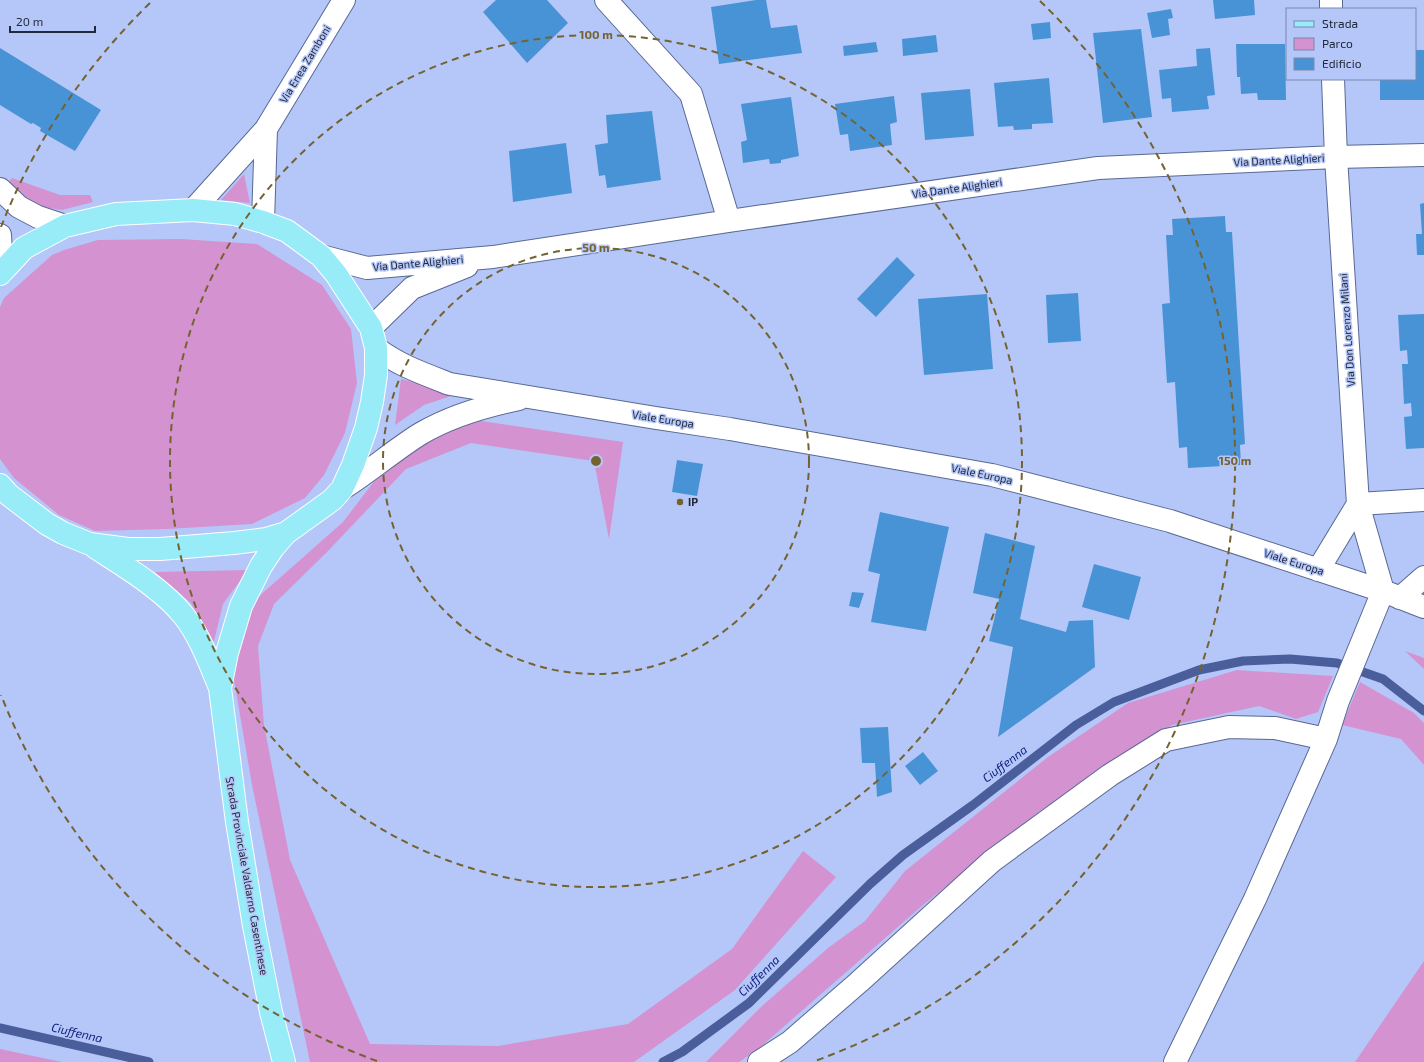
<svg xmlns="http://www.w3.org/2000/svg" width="1424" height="1062" font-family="'Exo 2',sans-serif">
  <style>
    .green { fill: #d492d0 }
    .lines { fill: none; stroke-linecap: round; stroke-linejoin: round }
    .stream { stroke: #495e9a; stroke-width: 9 }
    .building { fill: #4893d6 }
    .minor-casing { stroke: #596995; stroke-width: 24 }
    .major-casing { stroke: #fff; stroke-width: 24 }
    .minor { stroke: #fff; stroke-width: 22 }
    .major { stroke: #97ecf8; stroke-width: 22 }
    .ring { fill: none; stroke: #756231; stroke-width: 2; stroke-dasharray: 7 5 }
    .poi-dot { fill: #756231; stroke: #b5c7f8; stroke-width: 1.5 }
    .labels { text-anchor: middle; stroke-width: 3; stroke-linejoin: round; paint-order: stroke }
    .street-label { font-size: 11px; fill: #22293b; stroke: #b5c7f8 }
    .poi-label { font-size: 11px; font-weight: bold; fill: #22293b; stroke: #b5c7f8; text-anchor: start }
    .water-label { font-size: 12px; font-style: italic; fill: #142280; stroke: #b5c7f8 }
    .centre { fill: #756231; stroke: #b5c7f8; stroke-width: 2 }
    .ring-label { font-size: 12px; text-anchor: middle; font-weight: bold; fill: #756231; stroke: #b5c7f8; stroke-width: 3; stroke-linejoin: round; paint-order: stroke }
  </style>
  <rect width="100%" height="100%" fill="#b5c7f8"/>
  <path class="green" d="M244,174L250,203L221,200Z
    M12,178L60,195H90L93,202L62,210L36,206L18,195L9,181Z
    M181,239L257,244L322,285L351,329L357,383L345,433L324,475L305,498L252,524L167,529L95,531L59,515L14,478L0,459V307L4,298L52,255L64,250L98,240Z
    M401,379L457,394L424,405L395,425Z
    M475,420L623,442L609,539L594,461L471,443L406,469L327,552L274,604L258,646L264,725L290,860L370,1044L498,1046L628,1024L732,949L803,851L836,877L735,990L634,1062H310L252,785L233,674L238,643L256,599L343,522L379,475L421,443Z
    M248,570L223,604L213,645L191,603L155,572Z
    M1405,651L1424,658V669Z
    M1237,670L1333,676L1318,712L1296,719L1259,706L1172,725L1040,811L923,905L757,1050L739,1062H706L761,1007L828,948L865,921L905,871L1048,757L1128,703Z
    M1360,682L1414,713L1424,723V765L1401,739L1342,725Z
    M1424,961V1062H1355Z
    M0,1049L62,1062H0Z"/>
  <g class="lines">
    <path class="stream" d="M0,1028L149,1062
      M663,1062L682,1052L749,1003L870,884L903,855L973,805L1076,725L1114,702L1199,670L1243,661L1290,659L1337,663L1383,679L1424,711"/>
  </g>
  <path class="building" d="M496,0H547L568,23L527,63L483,12Z
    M756,0H766L771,28L797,25L802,53L719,64L711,7Z
    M1213,0H1254L1255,15L1215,19Z
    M1171,9L1173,18L1168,19L1170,35L1152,38L1147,13Z
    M1050,22L1051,38L1033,40L1031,24Z
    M1141,29L1152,117L1103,123L1093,33Z
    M936,35L938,52L903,56L902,39Z
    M876,42L878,52L844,56L843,46Z
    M1236,44H1285L1286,100H1258L1257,93L1241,94L1240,77H1237Z
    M0,48L101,110L75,151L40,131L41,128L33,123L31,124L0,105Z
    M1210,48L1215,95L1207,96L1209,109L1172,112L1171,98L1162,99L1159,70L1197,66L1196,49Z
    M1415,50H1424V100H1380V79H1415Z
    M1049,78L1053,123L1032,124V129L1014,130L1013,126L998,127L994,83Z
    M970,89L974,136L925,140L921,93Z
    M894,96L897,122L890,124L892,145L850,151L848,134L840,135L835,104Z
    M791,97L799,156L781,160V163L770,164L769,159L743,163L741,142L747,140L741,104Z
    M652,111L661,180L607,188L605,175L599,176L595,145L608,143L606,115Z
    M566,143L572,193L513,202L509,151Z
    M1424,203V255H1417L1416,234H1422L1420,204Z
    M1225,216L1226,232H1232L1245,444L1240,445L1241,465L1188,468L1187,447L1179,448L1175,382L1167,383L1162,304L1170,303L1166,235H1173L1172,219Z
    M897,257L915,275L876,317L857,299Z
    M1078,293L1081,341L1048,343L1046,295Z
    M987,294L993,369L924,375L918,299Z
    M1424,314V448L1406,449L1404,417L1412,416L1411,403L1404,404L1402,364H1408L1407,350L1400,351L1398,315Z
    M677,460L703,464L697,496L672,492Z
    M880,512L949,527L926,631L871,622L880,574L868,571Z
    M985,533L1035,546L1020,619L1066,632L1069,621L1093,620L1095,667L998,737L1013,647L989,641L999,599L973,593Z
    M1094,564L1141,577L1129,620L1082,607Z
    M852,592L864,593L859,608L849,606Z
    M888,727L892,792L877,797L875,763H862L860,728Z
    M923,752L938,771L920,785L905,766Z"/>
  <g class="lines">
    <g class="minor-casing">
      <path id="minor" d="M606,0L691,94L729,221
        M1331,0V9
        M0,189L19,207L38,217L65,226
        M193,210L266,129L344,0
        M263,222L266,129
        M0,235L2,272
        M321,256L367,268L493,257L729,221L1098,168L1336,157L1424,155
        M371,328L412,288L467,266
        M376,348C398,365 424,374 450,384L656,418L730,429L992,475L1170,521L1383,591L1424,607
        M342,489C369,472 393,451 420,434C450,416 485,406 519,399
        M1358,504L1424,500
        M1318,570L1358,504
        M1400,598L1424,577
        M759,1062L790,1042L859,982L992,861L1110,775L1166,740L1229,727L1275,728L1326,739L1338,701L1383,591L1358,504L1336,157L1333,79
        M1175,1062L1255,899L1326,739"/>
    </g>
    <g class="major-casing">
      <path id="major" d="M0,274L24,248L65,226L116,214L193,210L235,214L263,222L287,231L321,256L336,274L371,328L376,348V375L372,402L366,428L353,465L342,489L332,500L286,533L266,539L234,543L160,549H128L90,544L63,533L47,524L9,495L0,485
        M96,548C124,566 164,590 184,616C200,636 210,664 220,688
        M284,1062L271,1012L254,926L237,822L220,688L227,653L241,606L261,566L273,548L286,533"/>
    </g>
    <use href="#minor" class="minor"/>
    <use href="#major" class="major"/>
  </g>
  <g class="ring">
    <circle cx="596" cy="461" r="213"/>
    <circle cx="596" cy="461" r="426"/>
    <path d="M377 1061A639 639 0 0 1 1 695M1 227A639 639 0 0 1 152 1M1040 1A639 639 0 0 1 815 1061"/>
  </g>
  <circle class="poi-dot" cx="680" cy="502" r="4"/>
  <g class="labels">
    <g class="street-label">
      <text transform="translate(305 64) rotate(-59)" y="4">Via Enea Zamboni</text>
      <text transform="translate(1279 160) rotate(-3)" y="4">Via Dante Alighieri</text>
      <text transform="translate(957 188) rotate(-8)" y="4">Via Dante Alighieri</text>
      <text transform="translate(418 263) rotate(-5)" y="4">Via Dante Alighieri</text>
      <text transform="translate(1347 330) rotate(-94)" y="4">Via Don Lorenzo Milani</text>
      <text transform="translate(663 419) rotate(9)" y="4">Viale Europa</text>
      <text transform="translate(982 474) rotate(12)" y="4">Viale Europa</text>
      <text transform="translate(1294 562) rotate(18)" y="4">Viale Europa</text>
      <text transform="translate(247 876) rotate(80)" y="4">Strada Provinciale Valdarno Casentinese</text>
    </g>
    <g class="poi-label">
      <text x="688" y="506">IP</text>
    </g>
    <g class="water-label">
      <text transform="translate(1005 764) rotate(-37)" y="4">Ciuffenna</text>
      <text transform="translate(759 976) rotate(-44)" y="4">Ciuffenna</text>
      <text transform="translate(77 1033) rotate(13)" y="4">Ciuffenna</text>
    </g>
  </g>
  <circle cx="596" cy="461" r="6" class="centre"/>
  <g class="ring-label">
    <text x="596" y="39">100 m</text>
    <text x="596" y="252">50 m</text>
    <text x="1235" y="465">150 m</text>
  </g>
  <rect x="1286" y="8" width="130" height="72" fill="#b5c7f8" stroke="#7a88ac"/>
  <rect x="1294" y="21" width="20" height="6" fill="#97ecf8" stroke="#7a88ac"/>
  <text x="1322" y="28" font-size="12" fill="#22293b">Strada</text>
  <rect x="1294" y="38" width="20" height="12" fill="#d492d0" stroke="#7a88ac"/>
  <text x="1322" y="48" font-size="12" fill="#22293b">Parco</text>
  <rect x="1294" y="58" width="20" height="12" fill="#4893d6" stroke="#7a88ac"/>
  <text x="1322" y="68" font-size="12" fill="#22293b">Edificio</text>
  <path d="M10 26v6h85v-6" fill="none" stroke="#22293b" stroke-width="2"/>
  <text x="16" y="26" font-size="12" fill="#22293b" stroke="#b5c7f8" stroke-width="3" paint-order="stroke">20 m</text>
</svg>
